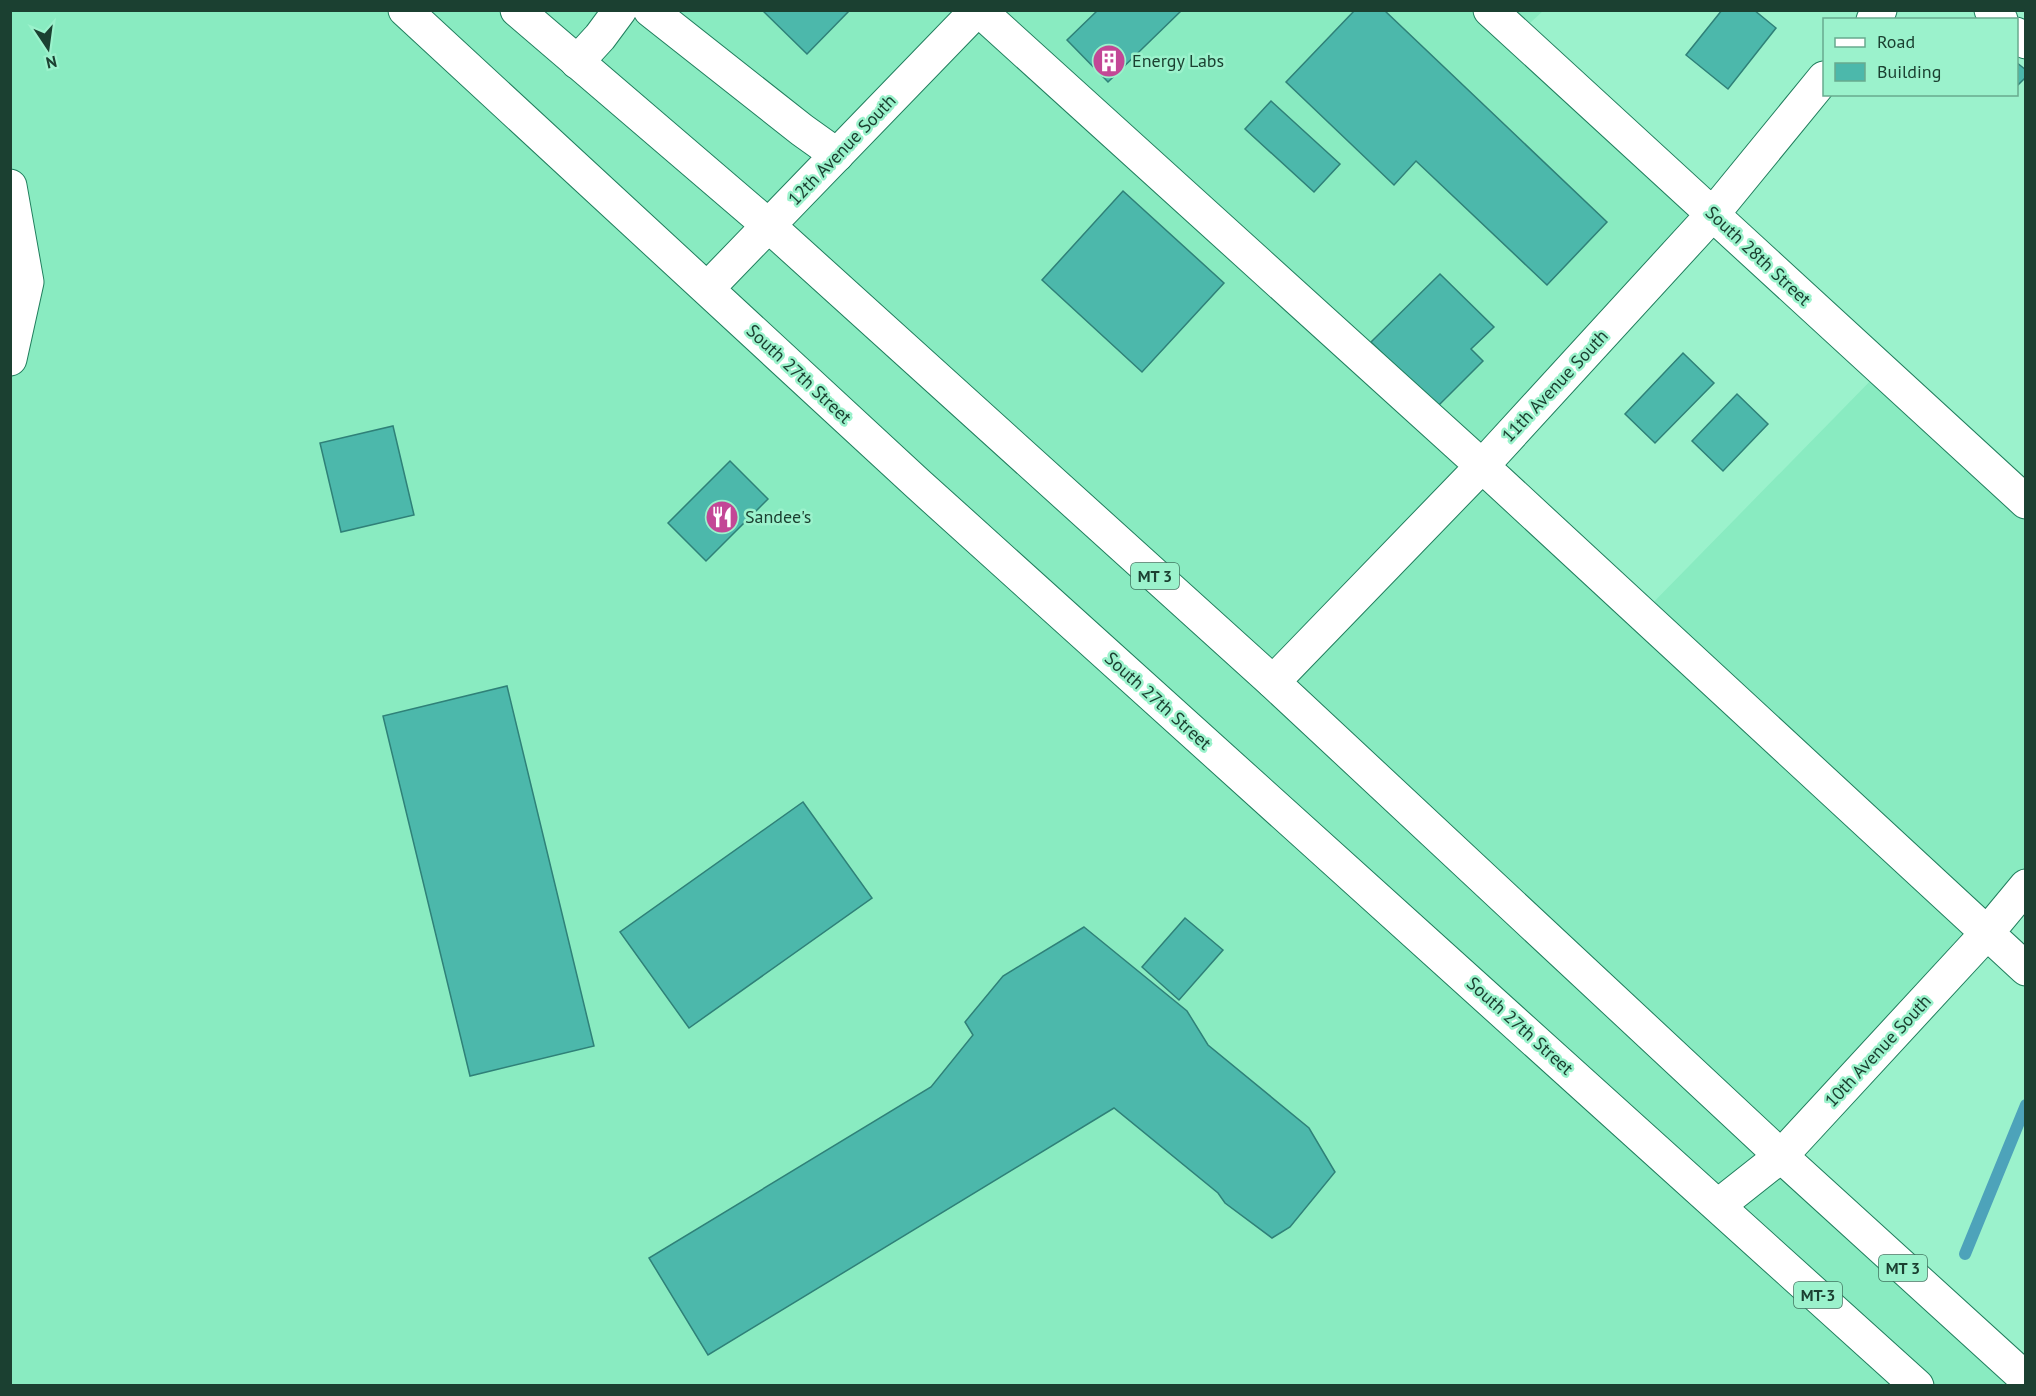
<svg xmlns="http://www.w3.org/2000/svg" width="2036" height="1396" font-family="'PT Sans',sans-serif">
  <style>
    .built { fill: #89ebc1 }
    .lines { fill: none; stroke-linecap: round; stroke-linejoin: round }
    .stream { stroke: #4da3ba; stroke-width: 12 }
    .building { fill: #4cb8ab; stroke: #2f8178; stroke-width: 1.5 }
    .minor-casing { stroke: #207e5d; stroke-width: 35 }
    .major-casing { stroke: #207e5d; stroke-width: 35 }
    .minor { stroke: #fff; stroke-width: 33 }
    .major { stroke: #fff; stroke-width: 33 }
    .labels { text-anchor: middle; stroke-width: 5; stroke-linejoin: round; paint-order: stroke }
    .shield { fill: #9bf2cc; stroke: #417560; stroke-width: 1.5 }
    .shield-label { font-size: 16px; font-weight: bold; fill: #1b4031 }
    .poi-label { font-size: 18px; fill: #1b4031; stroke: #9bf2cc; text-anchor: start }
    .street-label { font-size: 18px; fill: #1b4031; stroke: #9bf2cc }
  </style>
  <rect width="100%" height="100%" fill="#9bf2cc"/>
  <path class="built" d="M10,11H1543L1517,35L1712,215L1483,465L1642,614L1881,370L2025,502V875L1781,1156L2025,1385H11Z"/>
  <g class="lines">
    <path class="stream" d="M1965,1254L2026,1105"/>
  </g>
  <path class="building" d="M762,10H850L807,54Z
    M1098,10H1182L1108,82L1067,40Z
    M1355,10H1384L1607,222L1547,285L1416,161L1394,185L1286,82Z
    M1722,10H1754L1776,28L1728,89L1686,55Z
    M2016,62L2026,70V77L2016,87Z
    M1271,101L1340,164L1314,192L1245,129Z
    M1123,191L1224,283L1142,372L1042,280Z
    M1440,274L1494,327L1471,349L1483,361L1436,408L1371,342Z
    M1683,353L1714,383L1655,443L1625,414Z
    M1737,394L1768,424L1723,471L1692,441Z
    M393,426L414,515L341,532L320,443Z
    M730,461L768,499L706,561L668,523Z
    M507,686L594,1046L470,1076L383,716Z
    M803,802L872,898L689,1028L620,932Z
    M1185,918L1223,950L1179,1000L1142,967Z
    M1084,927L1187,1011L1208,1045L1309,1128L1335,1172L1290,1227L1272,1238L1225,1203L1218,1193L1114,1108L708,1355L649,1258L931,1087L973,1035L965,1022L1003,976Z"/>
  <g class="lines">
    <g class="minor-casing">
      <path id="minor" d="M650,10L802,130L837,155
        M979,10L1482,466L2026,969
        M1490,10L2026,502
        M1991,10L2001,20
        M1873,20L1880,10
        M2016,34L2026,42
        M577,62L600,37L620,10
        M10,186L27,282L10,359
        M1273,682L1482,466L1712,215L1824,78
        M1719,1205L1781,1156L1987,933L2026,886"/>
    </g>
    <g class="major-casing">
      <path id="major" d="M405,10L917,483L1917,1386
        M517,10L769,226L1273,682L1781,1156L2026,1379
        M707,289L977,10"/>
    </g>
    <use href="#minor" class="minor"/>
    <use href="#major" class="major"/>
  </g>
  <defs>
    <g id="building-disc" transform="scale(1.725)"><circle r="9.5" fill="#c34796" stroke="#9bf2cc"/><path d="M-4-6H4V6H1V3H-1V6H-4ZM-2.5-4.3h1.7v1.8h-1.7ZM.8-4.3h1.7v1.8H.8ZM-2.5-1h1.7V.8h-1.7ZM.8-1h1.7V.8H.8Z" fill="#fff"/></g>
    <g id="restaurant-disc" transform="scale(1.725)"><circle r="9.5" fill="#c34796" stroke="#9bf2cc"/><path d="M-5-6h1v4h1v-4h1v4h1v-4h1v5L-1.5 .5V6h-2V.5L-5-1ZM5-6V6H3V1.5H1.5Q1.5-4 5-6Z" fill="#fff"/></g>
  </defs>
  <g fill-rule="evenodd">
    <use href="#building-disc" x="1109" y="61"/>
    <use href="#restaurant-disc" x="722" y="517"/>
  </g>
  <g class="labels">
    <g class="shield">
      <rect x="1131" y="563" width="48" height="26" rx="4.5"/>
      <rect x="1879" y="1255" width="48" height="26" rx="4.5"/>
      <rect x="1794" y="1282" width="48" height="26" rx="4.5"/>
    </g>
    <g class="shield-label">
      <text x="1155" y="582">MT 3</text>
      <text x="1903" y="1274">MT 3</text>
      <text x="1818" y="1301">MT-3</text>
    </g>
    <g class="poi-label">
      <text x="1132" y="67">Energy Labs</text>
      <text x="745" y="523">Sandee's</text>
    </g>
    <g class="street-label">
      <text transform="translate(842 150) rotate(-46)" y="6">12th Avenue South</text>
      <text transform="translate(1758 256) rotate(43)" y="6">South 28th Street</text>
      <text transform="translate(799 374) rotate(43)" y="6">South 27th Street</text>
      <text transform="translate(1555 386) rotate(-47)" y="6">11th Avenue South</text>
      <text transform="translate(1158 701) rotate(42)" y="6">South 27th Street</text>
      <text transform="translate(1520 1026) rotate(42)" y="6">South 27th Street</text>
      <text transform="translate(1878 1051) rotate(-47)" y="6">10th Avenue South</text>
    </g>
  </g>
  <rect width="2036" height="1396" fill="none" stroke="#1b4031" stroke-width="24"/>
  <rect x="1823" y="18" width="195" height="78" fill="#9bf2cc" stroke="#68ab8e" stroke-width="1.5"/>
  <rect x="1835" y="38" width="30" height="9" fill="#ffffff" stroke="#68ab8e" stroke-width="1.5"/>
  <text x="1877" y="48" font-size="18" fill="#1b4031">Road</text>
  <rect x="1835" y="63" width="30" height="18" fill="#4cb8ab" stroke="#68ab8e" stroke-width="1.5"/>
  <text x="1877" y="78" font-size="18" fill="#1b4031">Building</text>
  <g transform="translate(48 48) rotate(167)" stroke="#9bf2cc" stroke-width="4.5" paint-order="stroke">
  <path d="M0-4.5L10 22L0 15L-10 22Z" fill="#1b4031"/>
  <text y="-9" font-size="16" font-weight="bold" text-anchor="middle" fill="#1b4031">N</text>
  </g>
</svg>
